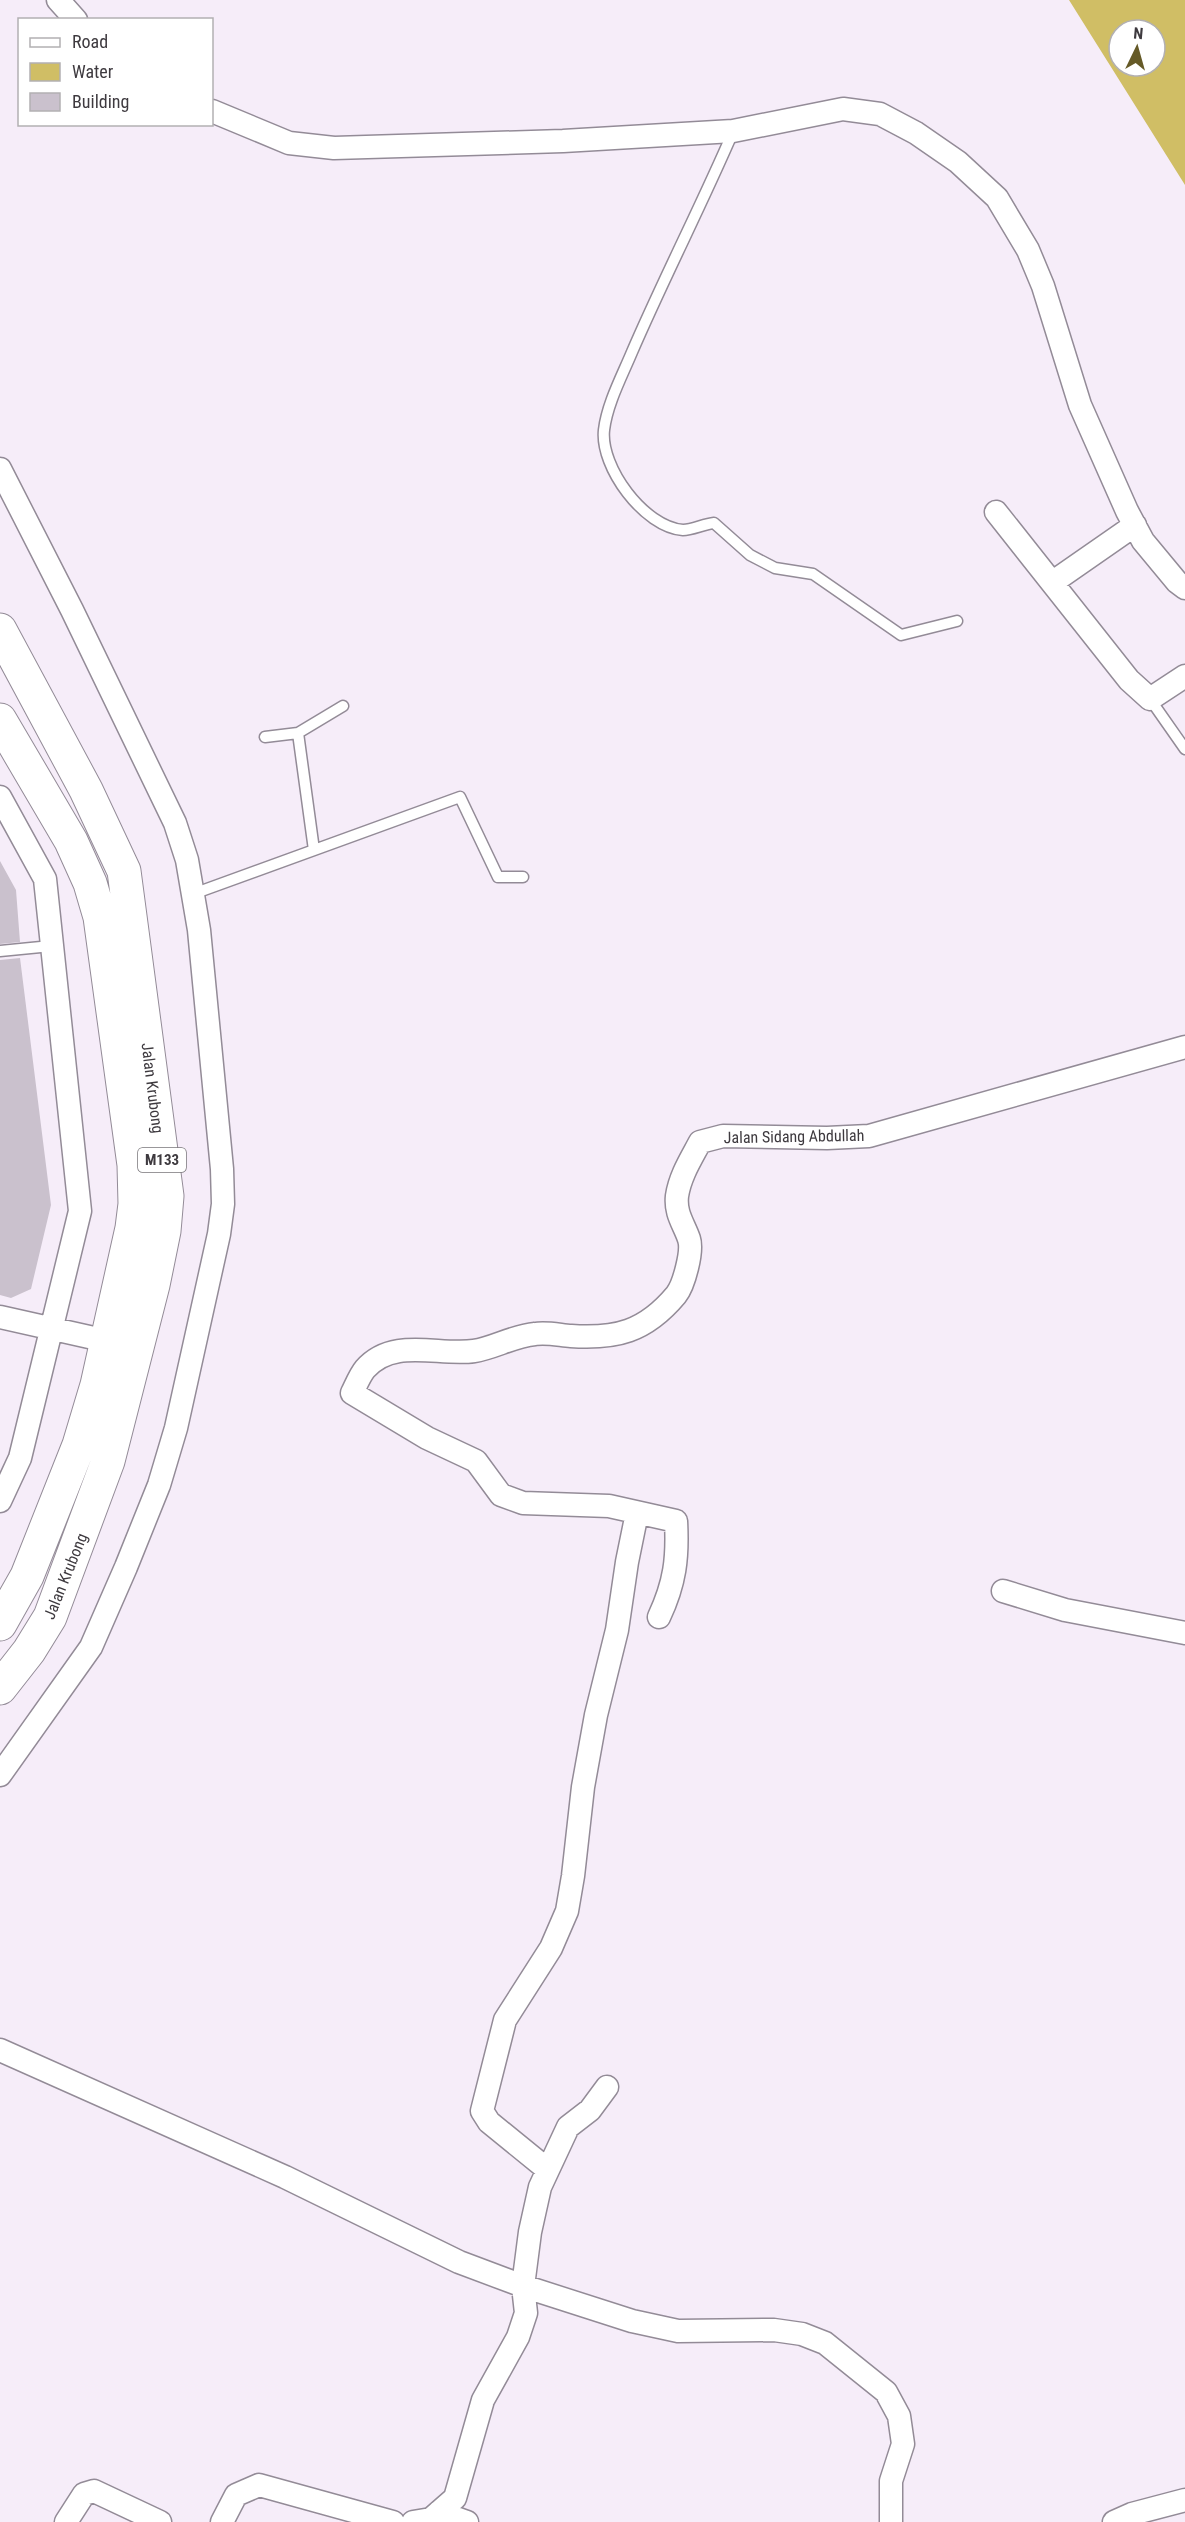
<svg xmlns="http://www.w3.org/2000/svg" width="1185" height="2522" font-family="'Roboto Condensed',sans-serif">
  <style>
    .water { fill: #d0be65; fill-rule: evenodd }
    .building { fill: #cac1cd }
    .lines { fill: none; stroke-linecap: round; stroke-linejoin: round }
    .lane-casing { stroke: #938b97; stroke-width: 13 }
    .street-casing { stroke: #938b97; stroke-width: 25 }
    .primary-casing { stroke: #938b97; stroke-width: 35 }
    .lane { stroke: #fff; stroke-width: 10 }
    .street { stroke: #fff; stroke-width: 22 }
    .primary { stroke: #fff; stroke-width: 33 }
    .labels { text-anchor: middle; stroke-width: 5; stroke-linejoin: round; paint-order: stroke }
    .shield { fill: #fff; stroke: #787579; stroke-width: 1.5 }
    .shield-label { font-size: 15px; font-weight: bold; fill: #3e3a3f }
    .street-label { font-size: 16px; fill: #3e3a3f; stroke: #fff }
  </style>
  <rect width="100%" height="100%" fill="#f6edf9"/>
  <path class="water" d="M1069,0H1185V185ZM1119,30H1155V66H1119Z"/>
  <path class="building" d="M0,861L16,890L20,942L0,944Z
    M20,958L51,1205L31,1289L11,1298L0,1295V960Z"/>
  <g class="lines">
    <g class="lane-casing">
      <path id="lane" d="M733,132C701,206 664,278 632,352C622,376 607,404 604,430C600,467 644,527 683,530C692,530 704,524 714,523L750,555L775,568L813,574L901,635L957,621
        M1150,699L1185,749
        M298,733L314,850
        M265,737L298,733L343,706
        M193,894L460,797L498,877H523
        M0,951L51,946"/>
    </g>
    <g class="street-casing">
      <path id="street" d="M58,0L76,20
        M212,111L289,143L334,148L563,141L733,131L843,109L880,114L916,133L958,162L997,198L1028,250L1043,286L1080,405L1127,511L1143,541L1177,582L1185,588
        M0,469L72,610L175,823L187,860L199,930L222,1169L223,1204L219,1234L176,1428L159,1485L126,1567L91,1647L0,1775
        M996,512L1129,680L1150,699L1185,676
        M1053,582L1135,525
        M0,797L45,879L80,1211L20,1458L0,1501
        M0,1317L107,1341
        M1003,1591L1065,1610L1185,1633
        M659,1617C675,1583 678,1558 676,1521L609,1506L523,1503L501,1495L476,1461L427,1438L352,1393C356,1385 360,1375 365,1369C393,1337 438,1356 474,1351C494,1348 513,1336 535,1334C546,1332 559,1335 571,1336C616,1339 645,1332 676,1295C684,1285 693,1251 689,1239C684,1224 675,1214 677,1196C680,1176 691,1159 700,1142L723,1136L827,1138L869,1136L1185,1047
        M0,2050L285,2177L459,2262L523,2286L632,2321L678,2331L774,2330L802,2334L825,2343L886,2392L899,2416L903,2444L891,2481V2522
        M548,2170L489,2122L482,2111L505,2020L551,1948L567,1911L573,1876L583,1787L596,1715L617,1630L627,1562L637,1513
        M439,2512L467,2522
        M66,2522L84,2494L94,2491L160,2522
        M222,2522L236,2495L259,2485L393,2522
        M413,2522L431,2519L455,2498L483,2400L518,2337L526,2313L523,2286L530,2232L540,2187L568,2127L590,2110L607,2087
        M1114,2522L1132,2514L1185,2500"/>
    </g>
    <g class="primary-casing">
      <path id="primary" d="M0,630L86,790L124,871L167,1196L164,1231L153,1285L108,1461L50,1617L29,1651L0,1688
        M0,720L71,841L90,883L100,917L134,1165L135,1204L132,1228L97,1385L79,1445L27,1576L0,1624"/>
    </g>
    <use href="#lane" class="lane"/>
    <use href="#street" class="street"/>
    <use href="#primary" class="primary"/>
  </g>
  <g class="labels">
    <rect class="shield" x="138" y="1148" width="48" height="24" rx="4.5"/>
    <g class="shield-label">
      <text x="162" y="1165">M133</text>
    </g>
    <g class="street-label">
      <text transform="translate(153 1088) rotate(83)" y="6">Jalan Krubong</text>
      <text transform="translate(794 1136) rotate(-1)" y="6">Jalan Sidang Abdullah</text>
      <text transform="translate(65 1576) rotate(-68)" y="6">Jalan Krubong</text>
    </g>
  </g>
  <rect x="18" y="18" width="195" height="108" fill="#ffffff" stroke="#b2b0b2" stroke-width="1.5"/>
  <rect x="30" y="38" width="30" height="9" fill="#ffffff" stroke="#b2b0b2" stroke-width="1.5"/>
  <text x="72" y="48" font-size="18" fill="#3e3a3f">Road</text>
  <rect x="30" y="63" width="30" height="18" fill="#d0be65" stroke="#b2b0b2" stroke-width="1.5"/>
  <text x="72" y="78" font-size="18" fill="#3e3a3f">Water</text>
  <rect x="30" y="93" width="30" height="18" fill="#cac1cd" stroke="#b2b0b2" stroke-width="1.5"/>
  <text x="72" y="108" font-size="18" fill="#3e3a3f">Building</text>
  <g transform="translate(1137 48) rotate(5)"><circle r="28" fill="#ffffff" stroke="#b2b0b2" stroke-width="1.5"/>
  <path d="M0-4.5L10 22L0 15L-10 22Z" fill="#655a27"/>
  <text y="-9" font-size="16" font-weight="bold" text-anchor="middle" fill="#3e3a3f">N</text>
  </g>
</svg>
